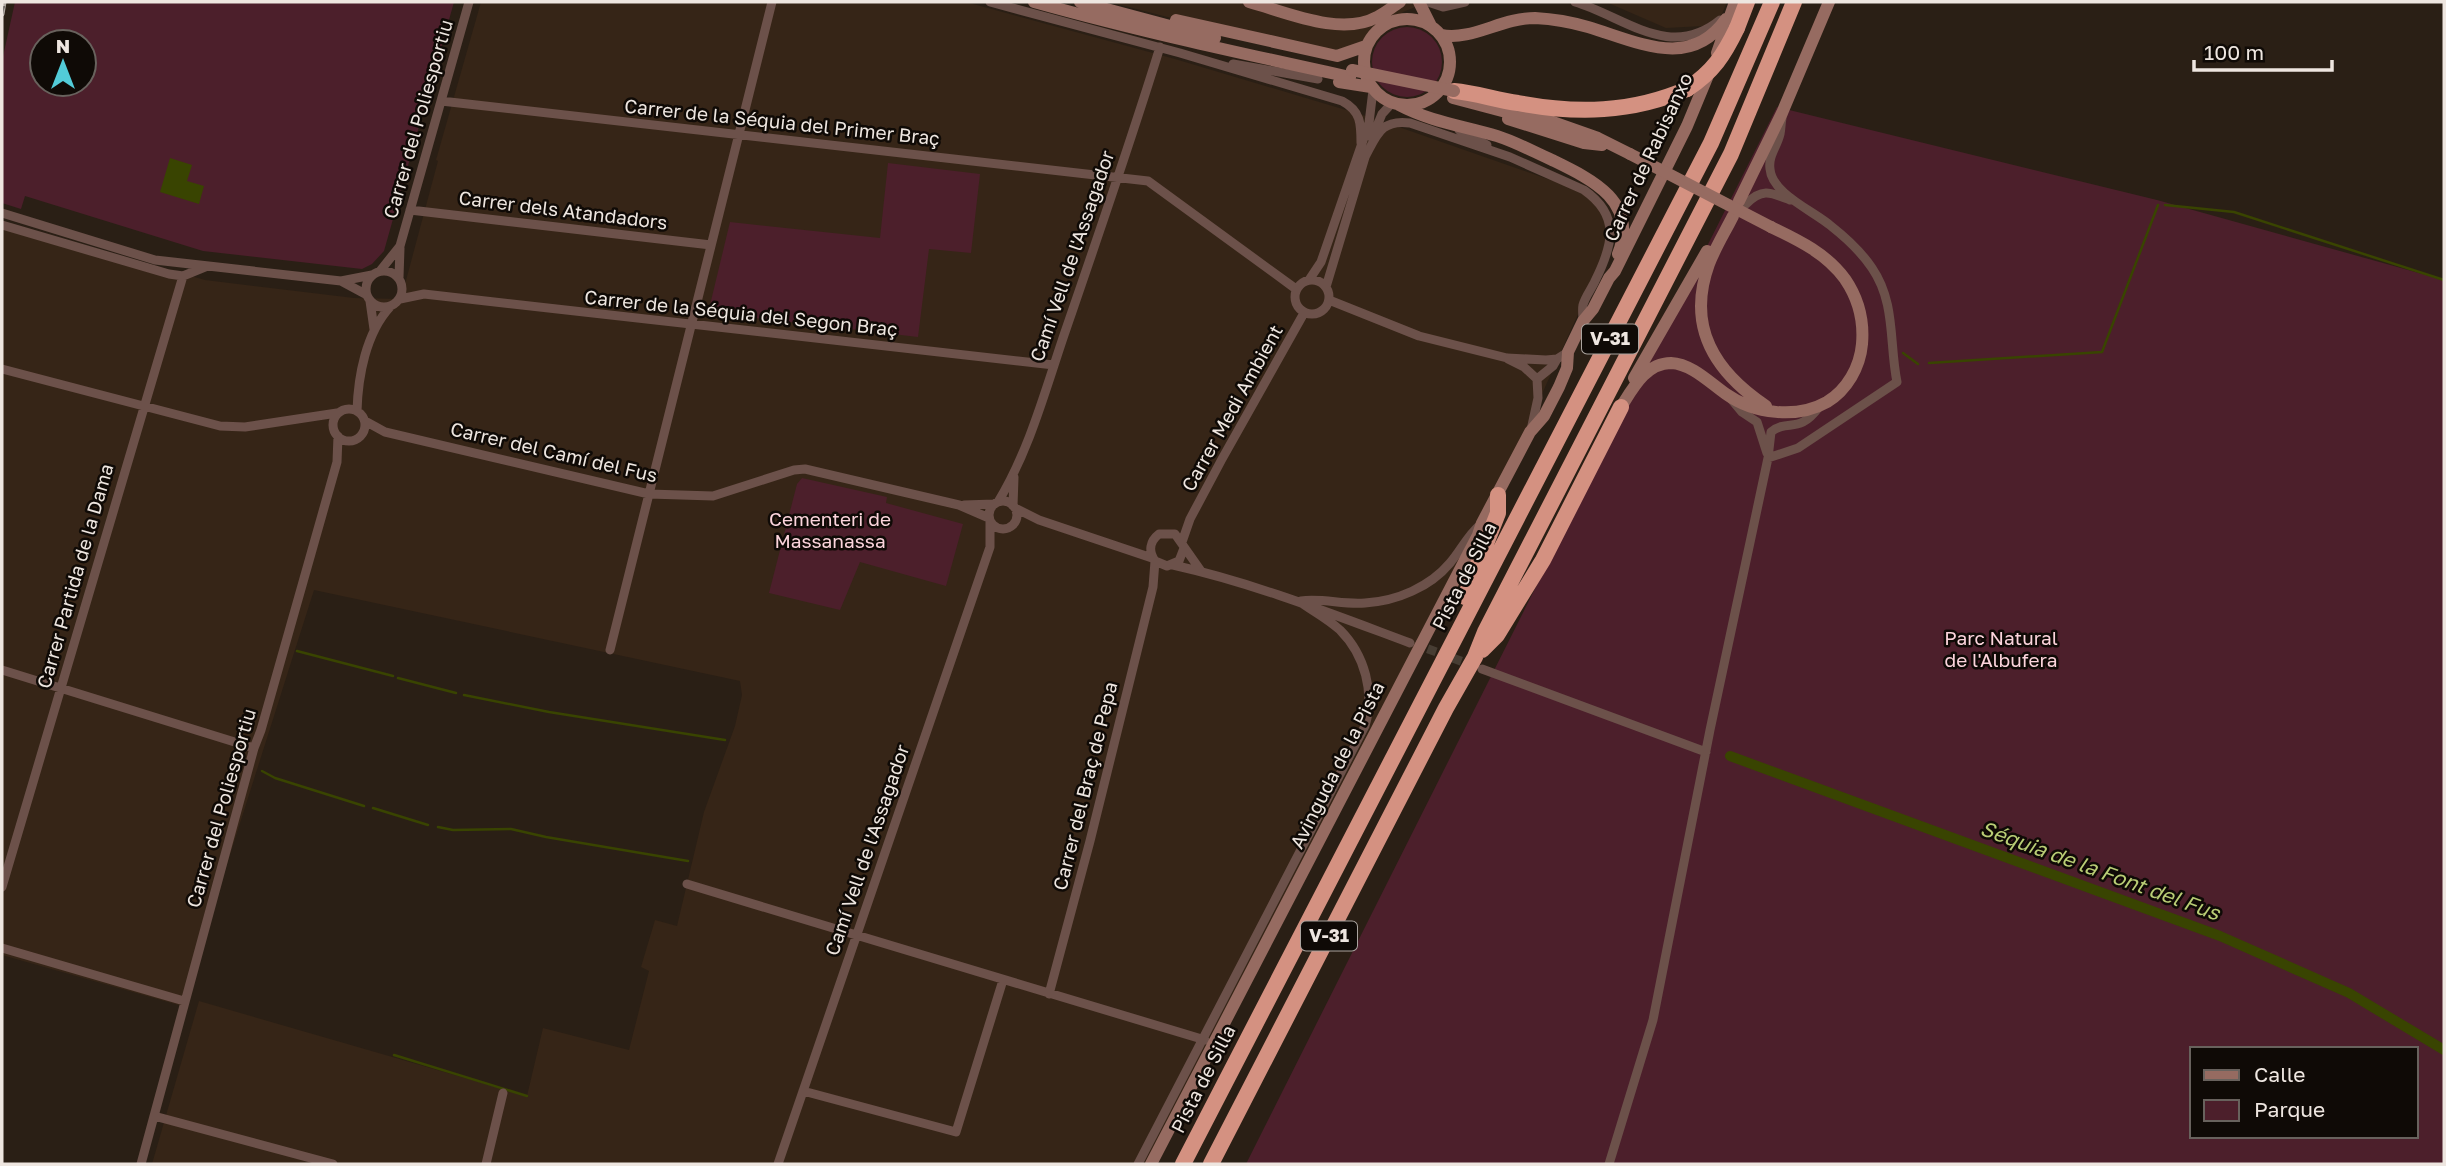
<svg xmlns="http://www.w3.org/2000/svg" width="2446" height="1166" font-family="'Golos Text',sans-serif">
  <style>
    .built { fill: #362517 }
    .green { fill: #4c1f2b; fill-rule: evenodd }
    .water { fill: #394401 }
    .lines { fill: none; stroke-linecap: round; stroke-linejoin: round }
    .stream { stroke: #394401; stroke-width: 2.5 }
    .canal { stroke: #394401; stroke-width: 10 }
    .street-tunnel { stroke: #473d33; stroke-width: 9; stroke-dasharray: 9 4.5; stroke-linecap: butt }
    .street { stroke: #6c514a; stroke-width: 9 }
    .secondary { stroke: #966b61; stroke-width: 12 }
    .highway { stroke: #d49181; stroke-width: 16 }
    .rail-casing { stroke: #b0a7a0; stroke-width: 5 }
    .rail { stroke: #0f0a06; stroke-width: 2.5; stroke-dasharray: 8; stroke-linecap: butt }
    .secondary-bridge { stroke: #966b61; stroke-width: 12 }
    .highway-bridge { stroke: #d49181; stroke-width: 16 }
    .labels { text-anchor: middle; stroke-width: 5; stroke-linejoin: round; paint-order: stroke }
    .shield { fill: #0f0a06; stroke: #aba49f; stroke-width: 2 }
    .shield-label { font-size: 18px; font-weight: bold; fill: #eee6e0 }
    .street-label { font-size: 19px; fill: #eee6e0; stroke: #0f0a06 }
    .park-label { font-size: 19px; fill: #fcd4dc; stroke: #0f0a06 }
    .water-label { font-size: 21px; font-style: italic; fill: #b9cd75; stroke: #0f0a06 }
  </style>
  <rect width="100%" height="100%" fill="#2a1f15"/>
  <path class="built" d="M481,2H966L1175,59L1376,119L1565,185L1599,203L1612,239L1509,467L1145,1164H152L199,1001L527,1096L543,1028L629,1050L649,971L641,967L655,920L677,926L704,812L735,726L742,695L740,681L314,590L182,1006L2,955V222L205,280L354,298L401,299L438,161L436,160Z
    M1109,2H1428L1403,12L1340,61Z
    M1606,2H1727L1722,14L1703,26L1666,28Z"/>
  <path class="green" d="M15,2H454L384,251L372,264L362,269L203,251L25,196L21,209L2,203V61ZM42,42H84V84H42Z
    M1372 62a35 35 0 1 1 70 0a35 35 0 1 1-70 0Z
    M1777,107L2157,200L2444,280V1164H1246ZM2192,1049H2416V1136H2192Z
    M888,163L980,174L971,253L929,249L918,337L713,313L710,305L730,222L880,238Z
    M802,478L887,497L886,503L963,524L946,586L860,562L840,610L769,593L797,484Z"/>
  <path class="water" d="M170,158L192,165L187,181L204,186L199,204L160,192Z"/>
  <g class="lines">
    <path class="stream" d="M2165,205L2234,212L2444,280
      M1903,353L1918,364
      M1929,363L2102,352L2158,205
      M297,651L393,676
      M398,678L456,693
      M464,695L549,712L725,740
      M262,771L275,778L364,806
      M373,808L428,825
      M438,827L453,830L511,829L546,837L688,861
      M394,1055L527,1096"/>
    <path class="canal" d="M1730,756L2220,936L2349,993L2444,1050"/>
    <path class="street-tunnel" d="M1415,644L1474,666"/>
    <path class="street" d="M990,2L1180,53L1342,101C1361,111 1361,124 1361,143
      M1428,2L1443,7L1465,2
      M1575,2C1625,17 1670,61 1720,20
      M1233,64L1318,79
      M441,101L1148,181L1296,289
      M1459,130L1487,145
      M1372,138L1382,114L1392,103
      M1365,157C1377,135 1381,119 1410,123L1510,157L1584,190C1621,216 1613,245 1595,281C1592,288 1585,297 1583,305C1582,310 1583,316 1583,321
      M1746,204C1762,188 1770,192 1790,200
      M410,210L711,245
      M2,213L155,260L341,281L372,275
      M2,225L169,274L183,276L205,267
      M366 289a18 18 0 1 1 36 0a18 18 0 1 1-36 0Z
      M380,271L400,246L469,2
      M399,277L400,248
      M1295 297a17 17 0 1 1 34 0a17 17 0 1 1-34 0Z
      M1309,280L1321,262L1369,123L1373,90
      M341,281L367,295
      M1326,287L1366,154
      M400,299L424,294L1054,365
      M1329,300L1419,336L1507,358L1546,360L1557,359L1568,352
      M370,301L374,329
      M1508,359L1524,367L1537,379L1538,398L1531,430
      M2,369L220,426L245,427L337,413
      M1537,379L1553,366L1557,359
      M1732,400L1742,412L1757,422L1767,453
      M333 425a16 16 0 1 1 32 0a16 16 0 1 1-32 0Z
      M357,411C358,376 366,333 390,307
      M365,421L385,432L649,494L713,496L794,470L805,469L959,505L989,518
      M1768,458L1798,448L1897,382C1889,343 1896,303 1872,268C1862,253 1845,237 1831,226C1814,211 1772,194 1770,169C1768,156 1777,147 1780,134C1781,129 1781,123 1782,118
      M989 515a14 14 0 1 1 28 0a14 14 0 1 1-28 0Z
      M998,502C1029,451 1045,391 1064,335C1097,239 1130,144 1160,47
      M964,505L994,504
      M1013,506L1014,477
      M1015,508L1039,520L1152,558
      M1182,542L1190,519L1222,459L1304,313
      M1184,548L1179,561L1167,566L1155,561C1148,551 1150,541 1159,534H1175L1201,571
      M1173,565C1254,583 1332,614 1410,643
      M1301,601C1322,598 1344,605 1365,603C1397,601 1430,587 1450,563C1461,550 1468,535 1480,525
      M610,650L772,2
      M1482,669L1706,752
      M2,670L254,748
      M687,884L1205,1040
      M2,887L183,276
      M2,948L184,1001
      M1049,994L1090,841L1153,587L1155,561
      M803,1091L956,1132L1003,980
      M154,1116L333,1164
      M141,1164L254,748L261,730L337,462L338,436
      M486,1164L503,1093
      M778,1164L990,547V522
      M1138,1164L1365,726C1375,693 1365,655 1340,630C1328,619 1313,611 1300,602
      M1609,1164L1653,1020L1710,730L1768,458L1771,432C1789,418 1798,435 1819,407"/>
    <path class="secondary" d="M1034,2C1138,31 1244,54 1350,77
      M1080,2L1215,38
      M1249,2C1286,12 1341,37 1377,17C1385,13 1392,7 1400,2
      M1419,2L1431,26
      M1364 62a43 43 0 1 1 86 0a43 43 0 1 1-86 0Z
      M1176,20L1337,56L1366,46
      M1441,35C1472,41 1501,18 1535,18C1553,19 1571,22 1588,27C1636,41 1690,71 1726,19
      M1717,53L1735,2
      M1339,82L1371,87
      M1453,98L1521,116
      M1399,105C1431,122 1464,126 1497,136C1516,142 1534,152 1552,160C1591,179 1639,201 1618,254
      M1513,108L1598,138L1630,154
      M1508,119L1584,143L1602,145
      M1739,201L1782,113L1829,2
      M1733,216C1725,232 1715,248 1709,264C1686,327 1715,372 1766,406
      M1634,378L1707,251
      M1621,407C1633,388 1646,363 1671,363C1692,364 1710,383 1726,394C1754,414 1797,419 1827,402C1847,390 1860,367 1862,344C1864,321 1858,298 1845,279C1826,253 1798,240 1771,227
      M1151,1164L1478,535L1482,523L1530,432L1544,416L1559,387L1567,368L1568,352L1583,321L1593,309L1609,278L1615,271L1687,126L1709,73"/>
    <path class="highway" d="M1737,28L1747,2
      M1454,91C1476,93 1496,100 1518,103C1576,114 1632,113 1687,89
      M1465,597L1498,513V495
      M1482,650L1497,635L1543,560L1621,407
      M1183,1164L1711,143L1772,2
      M1211,1164L1446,708L1475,657L1485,632L1731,154L1794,2"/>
    <g class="rail-casing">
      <path id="rail" d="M2,14L4,2"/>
    </g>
    <use href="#rail" class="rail"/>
    <path class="secondary-bridge" d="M1352,70L1454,91
      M1630,154L1771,227"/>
    <path class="highway-bridge" d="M1687,89C1713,72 1724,55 1737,28"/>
  </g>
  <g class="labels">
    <g class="shield">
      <rect x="1582" y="324.5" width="56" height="29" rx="5"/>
      <rect x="1301" y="921.5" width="56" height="29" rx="5"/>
    </g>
    <g class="shield-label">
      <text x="1610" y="345">V-31</text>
      <text x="1329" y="942">V-31</text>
    </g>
    <g class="street-label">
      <text transform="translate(418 119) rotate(-74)" y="7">Carrer del Poliesportiu</text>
      <text transform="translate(782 122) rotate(6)" y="7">Carrer de la Séquia del Primer Braç</text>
      <text transform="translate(1648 157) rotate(-65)" y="7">Carrer de Rabisanxo</text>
      <text transform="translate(563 210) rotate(7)" y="7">Carrer dels Atandadors</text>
      <text transform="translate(1072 256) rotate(-71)" y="7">Camí Vell de l'Assagador</text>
      <text transform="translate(741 313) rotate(6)" y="7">Carrer de la Séquia del Segon Braç</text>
      <text transform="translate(1232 408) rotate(-61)" y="7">Carrer Medi Ambient</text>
      <text transform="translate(554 452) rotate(13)" y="7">Carrer del Camí del Fus</text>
      <text transform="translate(75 576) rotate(-74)" y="7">Carrer Partida de la Dama</text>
      <text transform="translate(1464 576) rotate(-63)" y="7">Pista de Silla</text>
      <text transform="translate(1337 765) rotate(-63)" y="7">Avinguda de la Pista</text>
      <text transform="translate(1085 786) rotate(-76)" y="7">Carrer del Braç de Pepa</text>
      <text transform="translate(221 808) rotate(-74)" y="7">Carrer del Poliesportiu</text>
      <text transform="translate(867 850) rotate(-71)" y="7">Camí Vell de l'Assagador</text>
      <text transform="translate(1203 1079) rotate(-63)" y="7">Pista de Silla</text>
    </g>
    <g class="park-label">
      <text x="830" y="526">Cementeri de<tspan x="830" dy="22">Massanassa</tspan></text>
      <text x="2001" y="645">Parc Natural<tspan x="2001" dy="22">de l'Albufera</tspan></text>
    </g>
    <g class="water-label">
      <text transform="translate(2100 871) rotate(20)" y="7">Séquia de la Font del Fus</text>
    </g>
  </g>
  <rect width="2446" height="1166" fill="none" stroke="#eee6e0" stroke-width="7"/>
  <rect x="2190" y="1047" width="228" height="91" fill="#0f0a06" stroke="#68625d" stroke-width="2"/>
  <rect x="2204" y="1070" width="35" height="10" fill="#966b61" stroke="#68625d" stroke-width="2"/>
  <text x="2254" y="1082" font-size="21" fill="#eee6e0">Calle</text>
  <rect x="2204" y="1100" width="35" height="21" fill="#4c1f2b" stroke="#68625d" stroke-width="2"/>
  <text x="2254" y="1117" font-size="21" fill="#eee6e0">Parque</text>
  <g transform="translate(63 63)"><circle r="33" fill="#0f0a06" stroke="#68625d" stroke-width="2"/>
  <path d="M0-5L12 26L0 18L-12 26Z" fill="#52cbd8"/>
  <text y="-10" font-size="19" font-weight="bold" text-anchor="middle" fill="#eee6e0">N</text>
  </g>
  <path d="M2194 60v10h138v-10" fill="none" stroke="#eee6e0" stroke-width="3.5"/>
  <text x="2204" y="60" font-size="21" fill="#eee6e0" stroke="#0f0a06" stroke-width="5" paint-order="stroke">100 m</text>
</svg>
